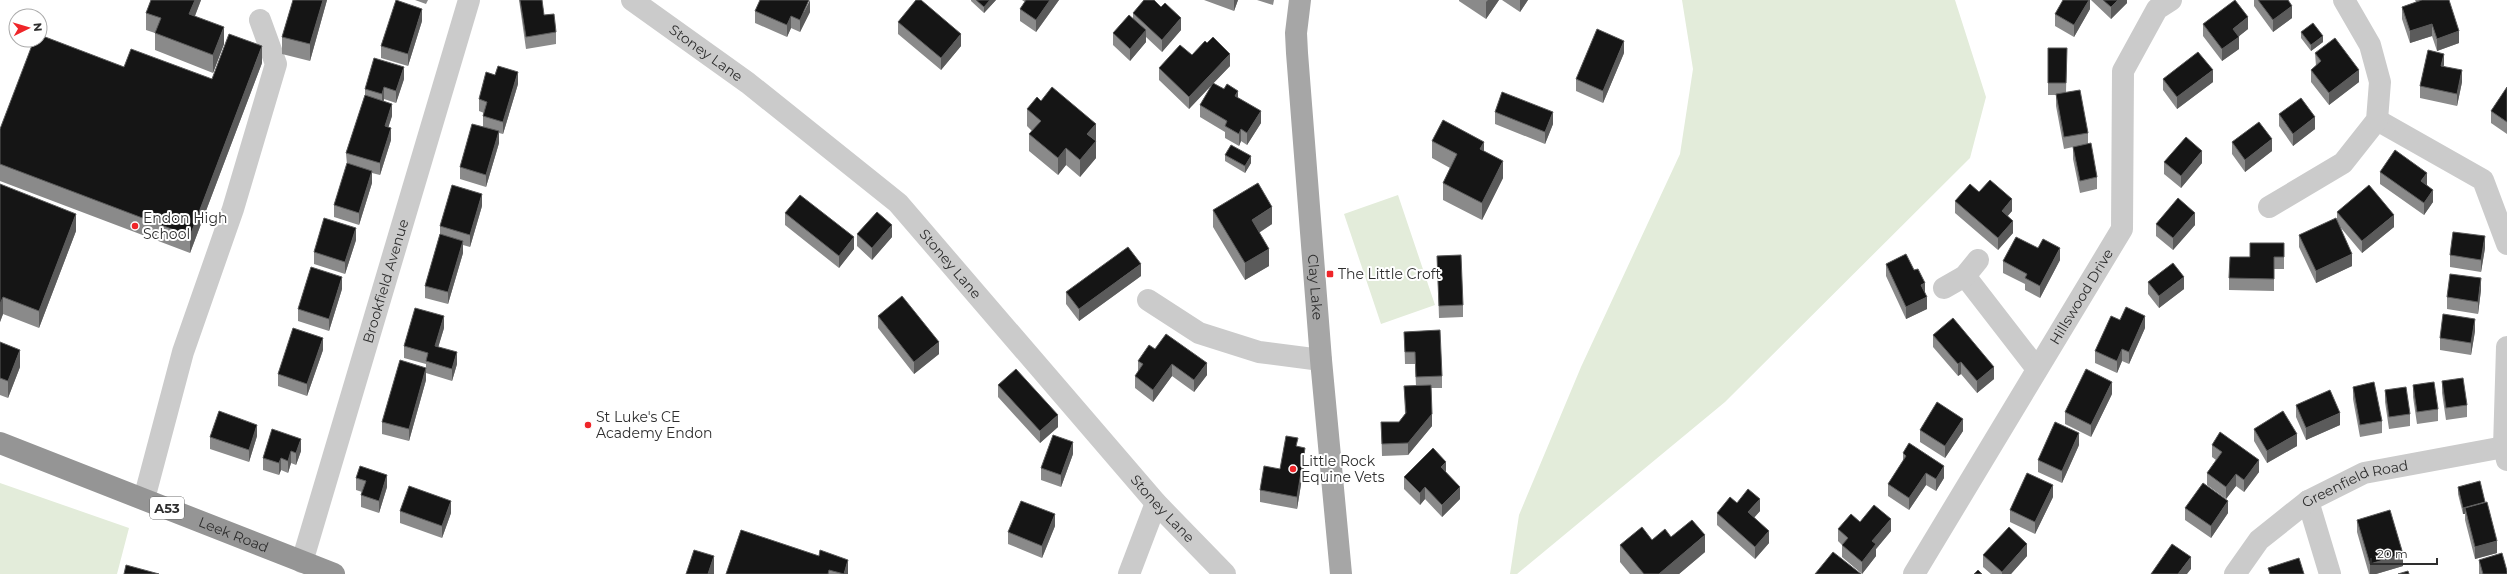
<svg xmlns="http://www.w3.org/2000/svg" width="2507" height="574" font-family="Montserrat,sans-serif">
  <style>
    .green { fill: #e3ecda }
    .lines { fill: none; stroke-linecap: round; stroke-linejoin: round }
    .minor { stroke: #cbcbcb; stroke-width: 22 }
    .major { stroke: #a6a6a6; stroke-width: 22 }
    .highway { stroke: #959595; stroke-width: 22 }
    .wall { fill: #8a8a8a }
    .shaded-wall { fill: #5b5b5b }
    .building { fill: #151515; stroke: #5b5b5b }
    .poi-dot { fill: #ef2529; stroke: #fff; stroke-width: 1.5 }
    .labels { text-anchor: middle; stroke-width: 4; stroke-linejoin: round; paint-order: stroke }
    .shield { fill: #fff; stroke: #6d6d6d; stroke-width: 1 }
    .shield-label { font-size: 13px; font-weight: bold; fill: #2e2e2e }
    .street-label { font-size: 14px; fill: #2e2e2e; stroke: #fff }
    .poi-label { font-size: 14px; fill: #2e2e2e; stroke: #fff; text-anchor: start }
  </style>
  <rect width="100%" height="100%" fill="#fff"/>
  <path class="green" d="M1682,0H1955L1986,97L1970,158L1725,402L1517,574H1510L1519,515L1581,367L1680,154L1693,69Z
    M1398,195L1435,305L1381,324L1344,214Z
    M0,483L129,528L117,574H0Z"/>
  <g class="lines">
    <g class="minor">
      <path id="s1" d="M632,0L748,83L898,203L1156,503L1225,574"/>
      <path d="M2377,120L2483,180L2507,244"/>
      <path d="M2269,207L2343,163L2377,120L2380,82L2370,45L2344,0"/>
      <path d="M1965,276L2037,369"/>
      <path d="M1944,288L1965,276L1978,260"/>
      <path d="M1148,300L1199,333L1259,352L1321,360"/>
      <path d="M2507,347L2504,447L2507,460"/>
      <path d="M144,499L183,352L233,209L276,64L260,20"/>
      <path d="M2308,501L2330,574"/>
      <path id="s2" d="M302,562L469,0"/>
      <path d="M1129,574L1156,503"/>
      <path id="s3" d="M1914,574L2122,229L2123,71L2157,9L2171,0"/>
      <path id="s4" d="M2235,574L2259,540L2308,501L2364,473L2504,447"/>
    </g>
    <path class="major" id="s5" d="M1300,0L1296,33L1297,53L1321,360L1341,574"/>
    <path class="highway" id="s6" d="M0,443L334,574"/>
  </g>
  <path class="wall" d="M151,0H201L195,16L224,44L213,73L155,50V33L146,30V13Z
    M293,0H327L310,61L282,54V37Z
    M415,0H428L426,4Z
    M519,0H542L544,15L556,32V44L526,49Z
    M971,0H996L984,13L971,1Z
    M1022,0H1059L1036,32L1020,21V9L1025,2Z
    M1204,0H1238L1234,11Z
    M1257,0H1274L1273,5Z
    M1459,0H1499L1486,19L1459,1Z
    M1502,0H1528L1520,12Z
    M2090,0V9L2074,37L2055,26V14Z
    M2091,0H2127V3L2111,19Z
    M2254,0H2288L2292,18L2273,32L2254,6Z
    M2415,0H2449L2459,43L2437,51L2432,36L2410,43L2402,19V7L2416,2Z
    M755,11L810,12L800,32L791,28L787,37L755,23Z
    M1133,13L1181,30L1162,52L1146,37V42L1130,61L1113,45V33L1133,18Z
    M422,21L408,66L381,58V46Z
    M898,22L961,46L941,70L898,34Z
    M2203,24L2248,29L2239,36V49L2222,61L2203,36Z
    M2301,32L2323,42L2311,51L2301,38Z
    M2048,48H2067L2066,92L2088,133V144L2097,177V189L2080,193L2073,159V147L2064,149L2056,106V95H2048Z
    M1624,53L1603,103L1576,91V79Z
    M2315,53L2359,82L2329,105L2311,82V70L2316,66Z
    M1192,55L1230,66L1213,83L1238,98L1261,123L1247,145L1241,141L1239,146L1225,138V132L1200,117V105L1213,83L1189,109L1159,80V68Z
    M262,63L190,253L0,181V129L124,67L212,79Z
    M2444,66L2462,82L2457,106L2420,98V86Z
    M404,79L396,103L384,99V101L392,116L388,127L391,140L380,175L372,173V183L359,225L334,217V205L347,165L346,153L365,95V89Z
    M2163,79L2213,82L2177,109L2163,90Z
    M518,84L503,134L499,133V143L486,187L460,179V167L483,127V116L484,113L479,111V99Z
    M2507,87V134L2491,123V111Z
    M1027,109L1095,141L1096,158L1080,177L1066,165L1058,175L1029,151V134L1032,131L1027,126Z
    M1495,112L1553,124L1545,144L1495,124Z
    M2279,114L2315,129L2293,146L2279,126Z
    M1432,141L1484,151L1503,178L1482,220L1443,200V183L1450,168L1432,158Z
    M2232,142L2272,151L2245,172L2232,154Z
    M1225,155L1251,163L1245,173L1225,161Z
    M2164,162L2202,163L2181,188L2164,174Z
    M2380,172L2427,185L2433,202L2424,215L2380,184Z
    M0,184L76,231L39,328L3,314L0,322Z
    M1979,192L2012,211L2007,216L2013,233L1998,250L1955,213V201Z
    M482,206L470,247L463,245V253L448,304L425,298V286L440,234V226Z
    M1213,210L1272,224L1259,233L1269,266L1245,280L1213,227Z
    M2337,212L2394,227L2362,253L2341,228L2352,266L2316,283L2299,247V235L2337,220Z
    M785,213L854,249L839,268L785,225Z
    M2156,224L2195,225L2173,250L2156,236Z
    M857,234L892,237L872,260L857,246Z
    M356,240L345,274L314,264V252Z
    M2284,243V269H2274V291L2229,290V278L2250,257Z
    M2485,248L2481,272L2450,267V255Z
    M1437,256L1463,305V317L1439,318Z
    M2060,260L2040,298L2025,290V284L2003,273V261Z
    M1886,264L1925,292L1927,309L1906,319L1886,276Z
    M1141,276L1079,321L1066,304V292Z
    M2148,282L2184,289L2159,308L2148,294Z
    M342,289L329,331L298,321V309Z
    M2481,290L2478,314L2447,309V297Z
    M878,316L939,354L914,374L878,328Z
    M444,328L438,347L457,364L452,381L426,373V380L409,441L382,434V422L426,368V364L404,358V346Z
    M2145,328L2129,364L2122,361L2117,373L2095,363V351Z
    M2475,331L2471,355L2440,350V338Z
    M1404,332L1442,376V388H1431L1432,426L1408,455L1382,456L1381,422H1399L1405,414L1404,386H1416L1415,364H1405Z
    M1933,335L1994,379L1977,393L1961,374L1958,376L1933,347Z
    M0,342L20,367L8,398L0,395Z
    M1155,349L1207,375L1194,392L1172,376L1153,402L1135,388V376L1138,372V361Z
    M323,350L307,396L278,386V374Z
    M2442,381L2467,405V417L2446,420L2442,393Z
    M998,385L1058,427L1040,443L998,397Z
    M2413,385L2438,409V421L2417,424L2413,397Z
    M2353,387L2382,421V433L2360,437L2353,399Z
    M2385,390L2410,414V426L2389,429L2385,402Z
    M2112,394L2091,437L2065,424V412Z
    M2296,405L2340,425L2306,440L2296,417Z
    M272,429L301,451L296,465L291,463L288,473L281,470L279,475L263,470V458Z
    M2254,429L2297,446L2267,463L2254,441Z
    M1920,430L1963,431L1945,458L1920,442Z
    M257,436L249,462L210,449V437Z
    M2079,445L2062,483L2038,472V460Z
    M2212,445L2259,472L2244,492L2236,486L2226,499L2207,485V473L2216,460L2212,457Z
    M1298,446L1305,460L1297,509L1260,502V490L1280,469Z
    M1903,453L1944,478L1936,491L1926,485L1909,510L1888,496V484L1903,461Z
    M1073,454L1061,487L1041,480V468Z
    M1446,473L1460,499L1442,517L1425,499L1420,505L1404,489V477Z
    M356,478L387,487L379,513L361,507V495L362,492L356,490Z
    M2458,487L2497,553L2475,559L2465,520V514H2463L2458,494Z
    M2053,497L2035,534L2010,522V510Z
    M2185,508L2228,513L2211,538L2185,520Z
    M400,511L451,513L442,538L400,523Z
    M1760,511L1754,518L1769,543L1755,559L1717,525V513Z
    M2357,520L2403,566L2376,574H2369L2357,532Z
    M1055,526L1042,558L1008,544V532Z
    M1838,529L1891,531L1876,549V556L1862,574L1842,557V545L1838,541Z
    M741,530L848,574H726Z
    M1671,537L1705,552L1679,574H1630L1620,562V545Z
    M1983,555L2027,556L2011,574H1991L1983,567Z
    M2479,560L2507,574H2479Z"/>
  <path class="shaded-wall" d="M195,0H201L189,31V14Z
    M323,0H327L310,61V44Z
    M810,0V12L800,32V20Z
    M990,0H996L984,13V7Z
    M1050,0H1059L1036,32V20Z
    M1234,0H1238L1234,11Z
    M1488,0H1499L1486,19V2Z
    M1520,0H1528L1520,12Z
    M2089,0H2090V9L2074,37V25Z
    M2118,0H2127V3L2111,19V7Z
    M2292,6V18L2273,32V20Z
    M422,9V21L408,66V54Z
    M791,16V28L787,37V25Z
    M2248,17V29L2233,41V29Z
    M1181,18V30L1162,52V40Z
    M2432,24V36L2410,43V31Z
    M224,27V44L213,73V55Z
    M1146,30V42L1130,61V49Z
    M2459,31V43L2437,51V39Z
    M961,34V46L941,70V58Z
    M2323,36V42L2311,51V45Z
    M2239,37V49L2222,61V49Z
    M1624,41V53L1603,103V91Z
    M262,46V63L190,253V236Z
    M1230,54V66L1189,109V97Z
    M2444,54V65L2441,78V66Z
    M404,67V79L396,103V91Z
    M2213,70V82L2177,109V97Z
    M2359,70V82L2329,105V93Z
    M2462,70V82L2457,106V94Z
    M518,72V84L503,134V122Z
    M384,87V99L382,106V94Z
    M1238,91V103L1235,96Z
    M392,104V116L385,138V126Z
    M1261,111V123L1247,145V133Z
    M1553,112V124L1545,144V132Z
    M2315,117V129L2293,146V134Z
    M1096,124V141L1087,134Z
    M391,128V140L380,175V163Z
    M1241,129V141L1239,146V134Z
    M499,131V143L486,187V175Z
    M2272,139V151L2245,172V160Z
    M1096,141V158L1080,177V160Z
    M1484,142V159L1480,149Z
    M1066,148V165L1058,175V158Z
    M2202,151V163L2181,188V176Z
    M1251,156V163L1245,173V166Z
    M1503,161V178L1482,220V203Z
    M372,171V183L359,225V213Z
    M2427,173V185L2421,193V181Z
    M2433,190V202L2424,215V203Z
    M482,194V206L470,247V235Z
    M2012,199V211L2002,223V211Z
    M1272,207V224L1252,237V220Z
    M2195,213V225L2173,250V238Z
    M76,214V231L39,328V311Z
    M2394,215V227L2362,253V241Z
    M2013,221V233L1998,250V238Z
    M892,225V237L872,260V248Z
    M356,228V240L345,274V262Z
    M2485,236V248L2481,272V260Z
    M854,237V249L839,268V256Z
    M463,241V253L448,304V292Z
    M2060,248V260L2040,298V286Z
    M1269,249V266L1245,280V263Z
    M2352,254V266L2316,283V271Z
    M1141,264V276L1079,321V309Z
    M342,277V289L329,331V319Z
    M2184,277V289L2159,308V296Z
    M2481,278V290L2478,314V302Z
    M1925,283V295L1921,285Z
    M3,297V314L0,322V304Z
    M1927,297V309L1906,319V307Z
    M444,316V328L435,358V346Z
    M2145,316V328L2129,364V352Z
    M2475,319V331L2471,355V343Z
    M323,338V350L307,396V384Z
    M939,342V354L914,374V362Z
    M2122,349V361L2117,373V361Z
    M20,350V367L8,398V381Z
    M457,352V364L452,381V369Z
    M1961,362V374L1958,376V364Z
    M1207,363V375L1194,392V380Z
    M1172,364V376L1153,402V390Z
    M1994,367V379L1977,393V381Z
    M426,368V380L409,441V429Z
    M2112,382V394L2091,437V425Z
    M2340,413V425L2306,440V428Z
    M1432,414V426L1408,455V443Z
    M1058,415V427L1040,443V431Z
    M1963,419V431L1945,458V446Z
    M257,425V436L249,462V450Z
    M2079,433V445L2062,483V471Z
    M2297,434V446L2267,463V451Z
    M301,439V451L296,465V453Z
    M1073,442V454L1061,487V475Z
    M1305,448V460L1297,509V497Z
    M291,451V463L288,473V461Z
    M281,458V470L279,475V463Z
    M2259,460V472L2244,492V480Z
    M1446,462V474L1441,467Z
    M1944,466V478L1936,491V479Z
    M1926,473V485L1909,510V498Z
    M2236,474V486L2226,499V487Z
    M387,475V487L379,513V501Z
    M2053,485V497L2035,534V522Z
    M1425,487V499L1420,505V493Z
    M1460,487V499L1442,517V505Z
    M1760,499V511L1748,524V512Z
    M451,501V513L442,538V526Z
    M2228,501V513L2211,538V526Z
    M2463,508H2465V514H2463Z
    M1055,514V526L1042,558V546Z
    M1891,519V531L1876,549V556L1862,574V562L1872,541Z
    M1769,531V543L1755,559V547Z
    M1705,535V552L1679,574H1659Z
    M2497,541V553L2475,559V547Z
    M2027,544V556L2011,574H2002V572Z
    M2403,554V566L2376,574H2370V564Z
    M714,556V574H708Z
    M2191,557V569L2187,574H2178Z
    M848,560V574H844Z"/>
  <path class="building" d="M151,0H195L189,14L224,27L213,55L155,33L161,18L146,13Z
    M293,0H323L310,44L282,37Z
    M396,0L422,9L408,54L381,46Z
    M520,0H542L544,15L554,14L556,32L526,37Z
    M760,0H809L800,20L791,16L787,25L755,11Z
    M916,0H921L961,34L941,58L898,22Z
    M976,0H990L984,7Z
    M1026,0H1050L1036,20L1020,9Z
    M1144,0H1154L1161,7L1165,3L1181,18L1162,40L1133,13Z
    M2063,0H2089L2074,25L2055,14Z
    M2103,0H2118L2111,7Z
    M2235,0L2248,17L2233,29L2239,37L2222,49L2203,24Z
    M2258,0H2288L2292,6L2273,20Z
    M2422,0H2449L2459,31L2437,39L2432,24L2410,31L2402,7Z
    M1129,15L1146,30L1130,49L1113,33Z
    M2313,23L2323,36L2311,45L2301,32Z
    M1597,29L1624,41L1603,91L1576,79Z
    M229,34L262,46L190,236L0,164V129L34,40H40V35L124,67L131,49L212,79Z
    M1213,37L1230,54L1189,97L1159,68L1180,45L1192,55L1205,41L1207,43Z
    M2335,38L2359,70L2329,93L2311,70L2321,61L2315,53Z
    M2048,48H2067L2066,83H2048Z
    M2428,50L2444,54L2441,66L2462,70L2457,94L2420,86Z
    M2198,52L2213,70L2177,97L2163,79Z
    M374,58L404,67L396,91L384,87L382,94L365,89Z
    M498,66L518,72L503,122L483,116L487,102L479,99L486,72L495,75Z
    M1213,83L1224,89L1227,84L1238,91L1235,96L1261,111L1247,133L1241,129L1239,134L1225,126L1227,121L1200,105Z
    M1052,87L1096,124L1087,134L1096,141L1080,160L1066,148L1058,158L1029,134L1041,121L1027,109L1037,97L1041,101Z
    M2507,87V122L2491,111Z
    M2080,90L2088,133L2064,137L2056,94Z
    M1502,92L1553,112L1545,132L1495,112Z
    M365,95L392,104L385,126L391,128L380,163L346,153Z
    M2301,98L2315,117L2293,134L2279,114Z
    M1443,120L1484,142L1480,149L1503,161L1482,203L1443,183L1457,154L1432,141Z
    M2259,122L2272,139L2245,160L2232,142Z
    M472,124L499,131L486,175L460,167Z
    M2186,137L2202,151L2181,176L2164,162Z
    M2091,143L2097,177L2080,181L2073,147Z
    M1231,145L1251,156L1245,166L1225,155Z
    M2395,150L2427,173L2421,181L2433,190L2424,203L2380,172Z
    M347,163L372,171L359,213L334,205Z
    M1990,180L2012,199L2002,211L2013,221L1998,238L1955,201L1970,184L1979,192Z
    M1258,183L1272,207L1252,220L1269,249L1245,263L1213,210Z
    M0,184L76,214L39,311L3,297L0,304Z
    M452,185L482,194L470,235L440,226Z
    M2369,185L2394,215L2362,241L2337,212Z
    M800,195L854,237L839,256L785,213Z
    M2178,198L2195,213L2173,238L2156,224Z
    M877,212L892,225L872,248L857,234Z
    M324,218L356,228L345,262L314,252Z
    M2336,218L2352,254L2316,271L2299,235Z
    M2453,232L2485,236L2481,260L2450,255Z
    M440,234L463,241L448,292L425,286Z
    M2016,237L2038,248L2043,239L2060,248L2040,286L2025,278L2027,274L2003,261Z
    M2250,243H2284V257H2274V279L2229,278L2230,257H2250Z
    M1128,247L1141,264L1079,309L1066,292Z
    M1906,254L1914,270L1918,269L1925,283L1921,285L1927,297L1906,307L1886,264Z
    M1461,255L1463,305L1439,306L1437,256Z
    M2173,263L2184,277L2159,296L2148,282Z
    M311,267L342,277L329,319L298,309Z
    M2450,274L2481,278L2478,302L2447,297Z
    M902,296L939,342L914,362L878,316Z
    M2126,307L2145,316L2129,352L2122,349L2117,361L2095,351L2111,316L2120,320Z
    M415,308L444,316L435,346L457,352L452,369L426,361L428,353L404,346Z
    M2443,314L2475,319L2471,343L2440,338Z
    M1953,318L1994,367L1977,381L1961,362L1958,364L1933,335Z
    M293,328L323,338L307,384L278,374Z
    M1440,330L1442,376L1416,377L1415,352H1405L1404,332Z
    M1166,334L1207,363L1194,380L1172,364L1153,390L1135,376L1143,364L1138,361L1149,345L1155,349Z
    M0,342L20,350L8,381L0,378Z
    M400,360L426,368L409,429L382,422Z
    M1016,369L1058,415L1040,431L998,385Z
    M2086,369L2112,382L2091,425L2065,412Z
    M2463,378L2467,405L2446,408L2442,381Z
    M2374,382L2382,421L2360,425L2353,387Z
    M2434,382L2438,409L2417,412L2413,385Z
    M1431,385L1432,414L1408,443L1382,444L1381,422H1399L1406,413L1404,386Z
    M2406,387L2410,414L2389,417L2385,390Z
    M2330,390L2340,413L2306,428L2296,405Z
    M1937,402L1963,419L1945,446L1920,430Z
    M219,411L257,425L249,450L210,437Z
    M2283,411L2297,434L2267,451L2254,429Z
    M2055,422L2079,433L2062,471L2038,460Z
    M272,429L301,439L296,453L291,451L288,461L281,458L279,463L263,458Z
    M2220,432L2259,460L2244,480L2236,474L2226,487L2207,473L2222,452L2212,445Z
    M1053,435L1073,442L1061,475L1041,468Z
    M1286,436L1298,438L1296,446L1305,448L1297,497L1260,490L1264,466L1280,469Z
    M1909,443L1944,466L1936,479L1926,473L1909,498L1888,484L1906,456L1903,453Z
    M1433,448L1446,462L1441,467L1460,487L1442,505L1425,487L1420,493L1404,477Z
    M360,466L387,475L379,501L361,495L366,481L356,478Z
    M2027,473L2053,485L2035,522L2010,510Z
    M2480,481L2485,502L2463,508L2458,487Z
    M2203,483L2228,501L2211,526L2185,508Z
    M409,486L451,501L442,526L400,511Z
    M1748,489L1760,499L1748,512L1769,531L1755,547L1717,513L1730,497L1737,503Z
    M1021,501L1055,514L1042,546L1008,532Z
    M2487,502L2497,541L2475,547L2465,508Z
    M1874,505L1891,519L1872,541L1876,544L1862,562L1842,545L1848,538L1838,529L1851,514L1860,522Z
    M2390,510L2403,554L2370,564L2357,520Z
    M1692,520L1705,535L1659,574H1644L1620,545L1642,527L1652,540L1665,529L1671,537Z
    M2009,527L2027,544L2002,572L1983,555Z
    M741,530L819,556L820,550L848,560L844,574L829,570L828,574H726Z
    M2172,544L2191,557L2178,574H2151Z
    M694,550L714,556L708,574H686Z
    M1833,552L1861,574H1815Z
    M2502,553L2507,571V574H2483L2479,560Z
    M2299,558L2304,574H2270L2268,568Z
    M126,565L159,574H124Z
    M1978,570L1982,574H1974Z
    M2408,571L2409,574H2398Z"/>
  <g class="poi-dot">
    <circle cx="135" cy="226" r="4"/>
    <rect x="1326" y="270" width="8" height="8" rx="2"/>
    <circle cx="588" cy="425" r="4"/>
    <circle cx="1293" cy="469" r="4"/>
  </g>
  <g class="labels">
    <rect class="shield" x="150" y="497" width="34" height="22" rx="3"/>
    <g class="shield-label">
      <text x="167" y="513">A53</text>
    </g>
    <g class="street-label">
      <text dy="5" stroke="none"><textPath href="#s1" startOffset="91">Stoney Lane</textPath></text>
      <text dy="5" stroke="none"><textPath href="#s1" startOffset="415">Stoney Lane</textPath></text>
      <text dy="5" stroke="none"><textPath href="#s2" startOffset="293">Brookfield Avenue</textPath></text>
      <text dy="5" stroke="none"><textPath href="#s5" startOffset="288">Clay Lake</textPath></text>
      <text dy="5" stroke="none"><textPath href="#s3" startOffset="324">Hillswood Drive</textPath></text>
      <text dy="5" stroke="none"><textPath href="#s4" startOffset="155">Greenfield Road</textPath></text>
      <text dy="5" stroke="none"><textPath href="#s1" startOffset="739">Stoney Lane</textPath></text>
      <text dy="5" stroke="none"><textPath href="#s6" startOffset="251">Leek Road</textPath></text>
    </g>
    <g class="poi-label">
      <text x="143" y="223">Endon High<tspan x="143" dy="16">School</tspan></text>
      <text x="1338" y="279">The Little Croft</text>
      <text x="596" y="422">St Luke's CE<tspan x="596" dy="16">Academy Endon</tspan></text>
      <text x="1301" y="466">Little Rock<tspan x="1301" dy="16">Equine Vets</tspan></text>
    </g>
  </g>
  <g transform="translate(28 28) rotate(85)"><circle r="19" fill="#ffffff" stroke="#ababab"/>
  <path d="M0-3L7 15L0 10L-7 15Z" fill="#ef2529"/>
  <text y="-6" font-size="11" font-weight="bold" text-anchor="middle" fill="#2e2e2e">N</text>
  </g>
  <path d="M2371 558v6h66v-6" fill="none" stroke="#2e2e2e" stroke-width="2"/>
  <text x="2377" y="558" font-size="12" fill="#2e2e2e" stroke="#ffffff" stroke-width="3" paint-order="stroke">20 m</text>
</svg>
